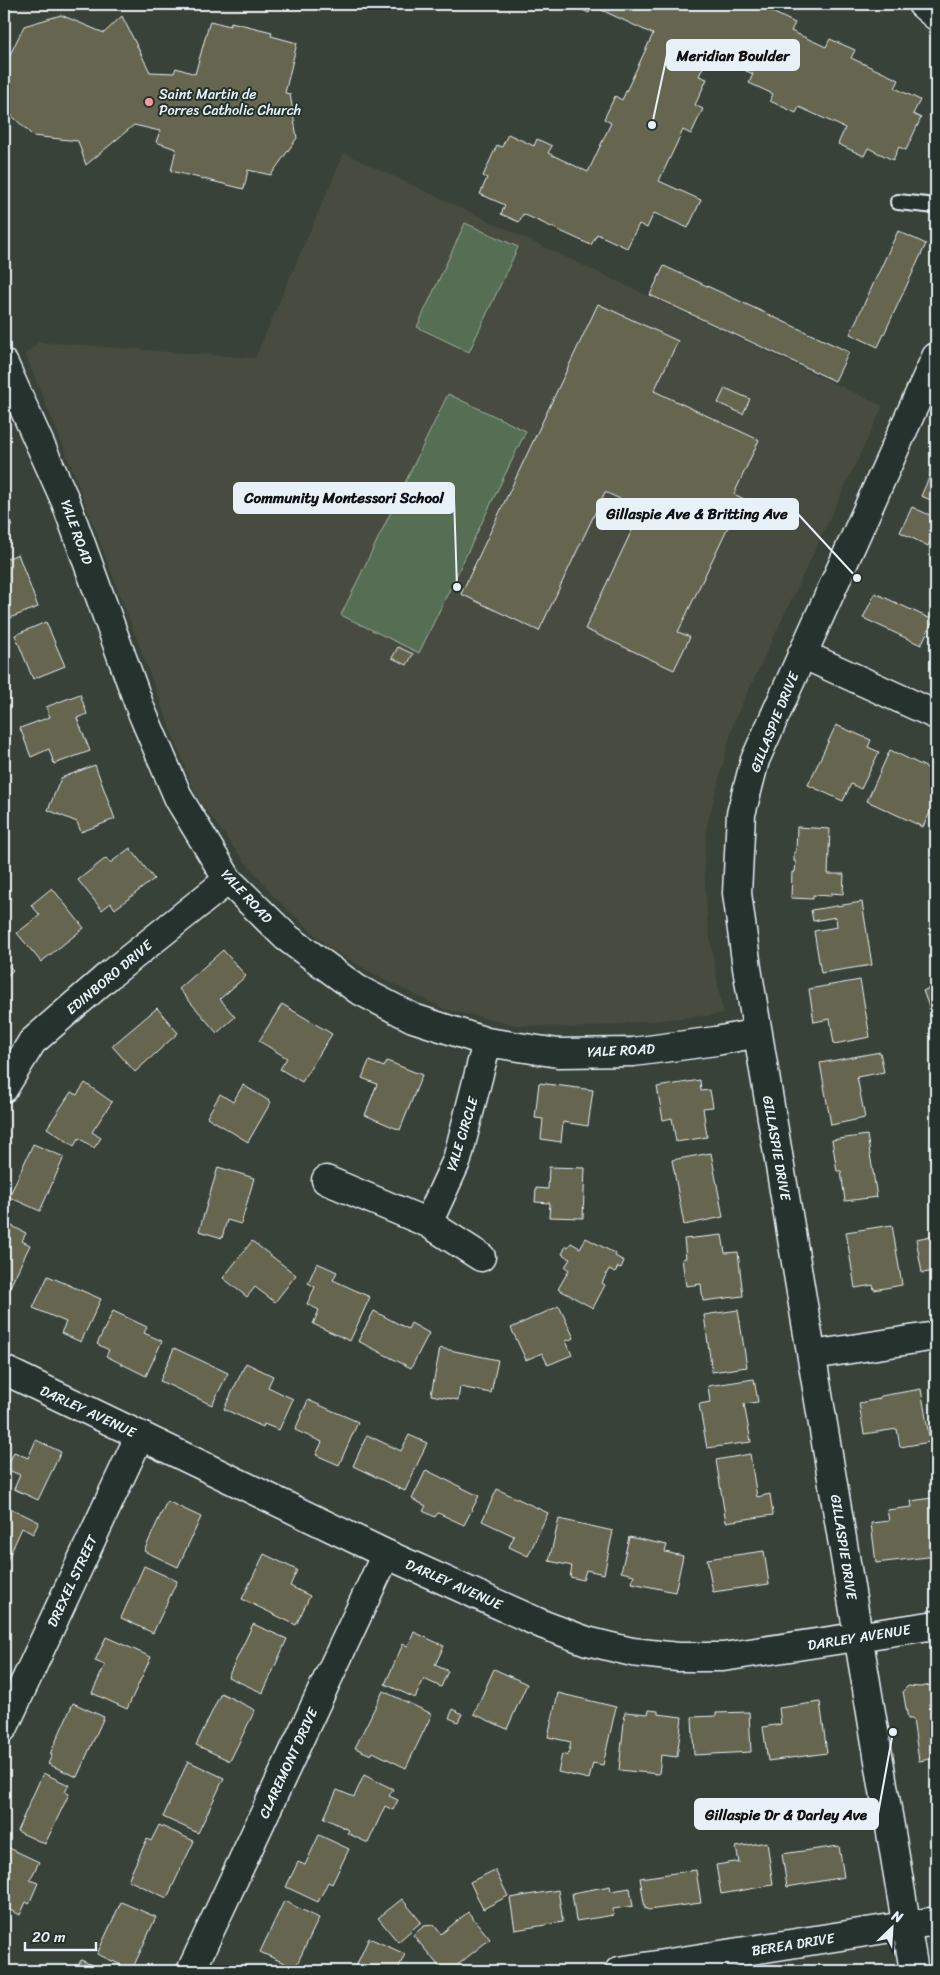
<svg xmlns="http://www.w3.org/2000/svg" width="940" height="1975" font-family="Sriracha,sans-serif">
  <style>
    .built { fill: #464c3f }
    .green { fill: #576e53; stroke: #a0b0a6 }
    .building { fill: #666550; stroke: #e8f1f8 }
    .lines { fill: none; stroke-linecap: round; stroke-linejoin: round }
    .lane-casing { stroke: #e8f1f8; stroke-width: 18 }
    .street-casing { stroke: #e8f1f8; stroke-width: 31 }
    .lane { stroke: #26332d; stroke-width: 14 }
    .street { stroke: #26332d; stroke-width: 28 }
    .poi-dot { fill: #ff9aa2; stroke: #26332d; stroke-width: 2 }
    .labels { text-anchor: middle; stroke-width: 4; stroke-linejoin: round; paint-order: stroke }
    .poi-label { font-size: 14px; fill: #e8f1f8; stroke: #26332d; text-anchor: start }
    .street-label { font-size: 14px; fill: #e8f1f8; stroke: #26332d }
    .leader { fill: none; stroke: #e8f1f8; stroke-width: 2 }
    .callout-dot { fill: #e8f1f8; stroke: #26332d; stroke-width: 2 }
    .callout { fill: #e8f1f8; stroke: #e8f1f8; stroke-width: 2 }
    .callout-label { font-size: 15px; text-anchor: middle; font-weight: bold; fill: #111 }
  </style>
  <rect width="100%" height="100%" fill="#394238"/>
  <filter id="ink" filterUnits="userSpaceOnUse"><feTurbulence type="fractalNoise" baseFrequency=".02" numOctaves="2"/><feDisplacementMap in="SourceGraphic" scale="10" xChannelSelector="R" yChannelSelector="G"/><feConvolveMatrix kernelMatrix="1 2 1 2 8 2 1 2 1" color-interpolation-filters="sRGB"/></filter>
  <g filter="url(#ink)">
    <path class="built" d="M344,153L883,406L734,721L707,826L704,867L708,926L723,1014L578,1028L518,1025L444,1009L385,980L332,950L276,899L234,848L197,798L66,453L25,354L39,342L255,358Z"/>
    <path class="green" d="M465,223L518,247L469,352L417,327Z
      M448,394L526,431L419,653L341,615Z"/>
    <path class="building" d="M569,4H763L762,7L795,23L791,31L826,47L830,39L855,50L851,58L899,80L895,88L920,100L913,114L921,118L906,150L899,147L893,160L868,148L864,156L838,144L845,128L799,107L796,113L770,101L773,94L749,83L753,74L698,49L693,60L704,65L699,76L707,79L695,105L703,109L691,134L683,130L659,181L701,200L688,228L654,213L647,228L639,224L627,248L597,234L591,245L523,214L519,222L501,214L505,205L480,194L487,178L483,176L497,145L502,147L508,134L534,146L537,139L552,146L548,153L588,172L611,123L604,119L615,96L622,100L653,34L593,6L589,13Z
      M61,15L104,33L122,16L150,72L174,73L176,68L195,74L210,21L230,26L231,22L272,32L271,36L297,43L285,93L290,94L297,138L271,175L248,170L244,189L171,171L176,149L156,142L160,131L134,125L86,165L78,141L33,136L7,111L5,65L24,26Z
      M898,231L926,244L878,347L850,334Z
      M664,266L849,352L835,381L650,295Z
      M598,304L678,341L654,391L759,440L734,494L770,512L765,523L736,510L678,632L690,637L674,670L585,629L642,509L605,492L539,631L461,594Z
      M725,388L750,399L743,414L718,403Z
      M936,462V502L921,496Z
      M4,501L12,526L4,529Z
      M912,507L936,518V528L928,546L900,532Z
      M18,554L38,607L7,619L4,611V560Z
      M875,593L933,620L921,645L863,618Z
      M46,622L65,666L33,679L15,635Z
      M398,647L413,654L407,665L392,658Z
      M80,694L87,714L77,718L90,751L54,764L49,749L31,757L20,728L50,717L46,707Z
      M836,725L871,740L868,747L879,752L861,789L851,784L843,801L808,785Z
      M890,750L936,772V800L923,827L867,801Z
      M95,765L115,819L81,832L77,822L48,810L61,778Z
      M797,827L830,829L828,874H844L843,894L831,893V896L813,895V899L791,898L792,872H795L796,862L794,861V852H796Z
      M130,848L154,879L115,909L111,903L102,910L78,880L106,858L110,863Z
      M52,888L84,928L41,962L17,933L40,915L31,905Z
      M862,902L872,965L821,973L814,931L837,927L836,917L813,921L811,910Z
      M223,950L246,976L220,999L235,1017L217,1033L179,989Z
      M4,961L13,970L4,980Z
      M860,980L870,1037L834,1044L830,1019L814,1022L809,989Z
      M936,985V1025L923,991Z
      M282,1004L332,1034L302,1082L280,1069L287,1058L259,1041Z
      M157,1008L178,1033L135,1072L112,1046Z
      M880,1052L884,1072L857,1077L865,1118L831,1125L820,1063Z
      M369,1061L384,1067L387,1061L422,1075L400,1130L365,1115L377,1084L362,1078Z
      M700,1080L701,1091L710,1090L713,1107L703,1108L707,1137L676,1142L672,1118L663,1120L657,1087Z
      M85,1083L112,1102L92,1132L101,1138L94,1148L79,1138L74,1146L47,1128L71,1092L77,1095Z
      M539,1083L593,1090L588,1126L563,1122L561,1142L541,1139L543,1119L535,1118Z
      M243,1085L271,1102L248,1142L207,1117L220,1094L233,1102Z
      M867,1135L877,1197L845,1201L841,1171H837L832,1140Z
      M33,1144L64,1157L40,1211L9,1197Z
      M711,1153L723,1217L684,1225L672,1160Z
      M218,1167L254,1178L241,1224L227,1220L222,1238L199,1231Z
      M549,1167L585,1168L583,1218L549,1217L550,1203L535,1202L536,1188L548,1189Z
      M4,1222L26,1233L22,1241L30,1245L9,1289L4,1287Z
      M892,1225L902,1285L874,1290L873,1285L855,1288L846,1232Z
      M722,1235L725,1253L738,1252L743,1296L703,1301L701,1284L686,1286L682,1259L686,1258L684,1239Z
      M936,1235V1271L922,1273L916,1239Z
      M586,1238L616,1254L615,1256L624,1261L621,1268L618,1267L615,1272L609,1269L602,1283L605,1285L593,1308L558,1289L569,1270L565,1267L570,1259L562,1254L566,1246L568,1247L571,1243L580,1248Z
      M252,1241L296,1275L275,1302L255,1287L247,1297L223,1278Z
      M317,1263L337,1272L333,1280L370,1297L350,1341L313,1324L319,1310L307,1304L315,1287L308,1283Z
      M48,1276L101,1299L81,1342L61,1333L66,1322L33,1308Z
      M559,1306L574,1338L566,1341L572,1355L548,1365L542,1353L526,1360L511,1328Z
      M738,1310L747,1367L712,1372L704,1315Z
      M113,1311L147,1327L144,1333L162,1341L146,1376L106,1356L109,1350L97,1344Z
      M374,1311L408,1329L411,1323L429,1333L411,1368L358,1341Z
      M174,1348L228,1373L212,1405L160,1381Z
      M440,1348L498,1360L491,1393L460,1387L458,1400L431,1395Z
      M246,1363L273,1376L268,1387L293,1399L279,1430L264,1424L263,1427L224,1409Z
      M754,1379L758,1402L744,1404L751,1442L707,1448L699,1404L710,1402L708,1386Z
      M921,1389L930,1442L900,1447L897,1429L864,1434L859,1403L879,1399L881,1396Z
      M308,1400L358,1422L339,1465L316,1455L322,1442L295,1430Z
      M367,1435L401,1451L409,1435L427,1443L405,1491L353,1466Z
      M36,1440L61,1452L38,1500L14,1489L20,1475L6,1469L14,1452L28,1458Z
      M750,1454L757,1497L770,1494L773,1515L726,1522L716,1460Z
      M426,1470L479,1496L464,1525L438,1513L435,1517L423,1511L426,1506L412,1499Z
      M497,1489L548,1513L528,1556L509,1547L514,1536L482,1521Z
      M932,1498L936,1526V1556L876,1563L871,1523L889,1521L887,1510L912,1507L911,1501Z
      M167,1501L201,1517L178,1567L144,1551Z
      M4,1505L39,1522L33,1534L22,1528L5,1565Z
      M559,1519L613,1531L604,1574L586,1570L583,1580L570,1577L572,1566L549,1561Z
      M629,1537L667,1545L665,1552L683,1556L675,1592L632,1583L634,1575L621,1572Z
      M764,1551L769,1584L713,1592L707,1559Z
      M264,1554L297,1570L290,1586L310,1596L296,1625L242,1599Z
      M144,1566L177,1581L153,1633L121,1618Z
      M253,1624L287,1639L263,1693L228,1677Z
      M414,1632L444,1646L435,1665L448,1671L441,1687L424,1679L415,1698L385,1684L403,1644L408,1646Z
      M106,1637L151,1657L127,1709L92,1693L105,1665L95,1661Z
      M494,1669L527,1684L507,1729L474,1714Z
      M936,1684V1758L919,1761L913,1719H908L903,1691L908,1686L920,1687Z
      M383,1691L432,1714L406,1768L373,1752L371,1755L355,1748Z
      M221,1693L255,1710L230,1761L196,1745Z
      M558,1693L616,1707L603,1765L593,1763L589,1779L558,1772L562,1754L568,1756L571,1742L548,1737Z
      M820,1702L827,1753L768,1761L763,1727L781,1724L779,1708Z
      M73,1703L104,1717L77,1777L48,1764L52,1755L50,1754Z
      M453,1709L462,1714L458,1722L449,1718Z
      M649,1710L658,1711V1714L682,1717L677,1757L661,1755L659,1774L619,1770L625,1712L648,1714Z
      M749,1712L751,1752L694,1755L692,1717L716,1716V1713Z
      M188,1761L224,1778L198,1833L163,1817Z
      M43,1773L69,1785L65,1792L69,1794L45,1844L17,1831Z
      M364,1775L393,1789L389,1796L398,1800L393,1810L385,1806L368,1843L347,1833L349,1830L324,1818L337,1790L354,1797Z
      M159,1825L194,1841L167,1898L128,1880L147,1839L151,1841Z
      M936,1827V1857L933,1858L929,1828Z
      M319,1835L349,1849L332,1884L328,1882L318,1902L286,1887L298,1862L305,1865Z
      M767,1842L773,1885L721,1894L716,1865L735,1862L739,1863L736,1847Z
      M839,1846L844,1877L787,1887L782,1854Z
      M7,1847L39,1862L30,1880L38,1883L29,1904L26,1902L20,1915L4,1907V1854Z
      M495,1870L508,1896L483,1909L470,1882Z
      M696,1870L701,1903L648,1910L647,1908L645,1909L640,1878Z
      M610,1886L611,1891L630,1888L633,1906L613,1909L614,1915L576,1921L572,1893Z
      M558,1890L563,1922L515,1930L510,1898Z
      M402,1899L421,1922L398,1942L378,1918Z
      M284,1901L319,1918L295,1968L260,1952Z
      M121,1902L156,1917L132,1970L97,1954Z
      M468,1912L490,1939L450,1971H443L413,1935L424,1926L434,1925L441,1934Z
      M369,1938L405,1954L397,1971H367L356,1966Z
      M81,1960L104,1971H76Z"/>
    <g class="lines">
      <g class="lane-casing">
        <path id="lane" d="M898,202L936,206"/>
      </g>
      <g class="street-casing">
        <path id="street" d="M922,4L936,16
          M4,364L65,500L141,710L179,799L228,880L286,937L357,989L413,1018L487,1042L558,1053L633,1052L716,1041L758,1033
          M802,654L936,715
          M4,1088L32,1042L108,976L228,880
          M326,1180L428,1223L481,1257
          M428,1223L457,1160L487,1042
          M812,1355L936,1336
          M4,1370L386,1554L544,1625L587,1641L632,1652L678,1657H723L936,1625
          M4,1727L140,1435
          M191,1971L386,1554
          M619,1971L936,1921
          M914,1971L747,968L737,893L741,814L755,760L936,357"/>
      </g>
      <use href="#lane" class="lane"/>
      <use href="#street" class="street"/>
    </g>
  </g>
  <circle class="poi-dot" cx="149" cy="102" r="5"/>
  <g class="labels">
    <g class="poi-label">
      <text x="159" y="99">Saint Martin de<tspan x="159" dy="16">Porres Catholic Church</tspan></text>
    </g>
    <g class="street-label">
      <text transform="translate(77 532) rotate(70)" y="5">YALE ROAD</text>
      <text transform="translate(774 722) rotate(-68)" y="5">GILLASPIE DRIVE</text>
      <text transform="translate(247 896) rotate(47)" y="5">YALE ROAD</text>
      <text transform="translate(109 977) rotate(-40)" y="5">EDINBORO DRIVE</text>
      <text transform="translate(621 1050) rotate(-3)" y="5">YALE ROAD</text>
      <text transform="translate(462 1134) rotate(-73)" y="5">YALE CIRCLE</text>
      <text transform="translate(777 1148) rotate(80)" y="5">GILLASPIE DRIVE</text>
      <text transform="translate(88 1411) rotate(25)" y="5">DARLEY AVENUE</text>
      <text transform="translate(844 1547) rotate(81)" y="5">GILLASPIE DRIVE</text>
      <text transform="translate(72 1581) rotate(-65)" y="5">DREXEL STREET</text>
      <text transform="translate(454 1584) rotate(24)" y="5">DARLEY AVENUE</text>
      <text transform="translate(859 1637) rotate(-9)" y="5">DARLEY AVENUE</text>
      <text transform="translate(288 1763) rotate(-65)" y="5">CLAREMONT DRIVE</text>
      <text transform="translate(793 1944) rotate(-9)" y="5">BEREA DRIVE</text>
    </g>
  </g>
  <path class="leader" d="M652 125L667 55M457 587L454 498M857 578L798 514M893 1732L878 1814"/>
  <g class="callout-dot">
    <circle cx="652" cy="125" r="5"/>
    <circle cx="457" cy="587" r="5"/>
    <circle cx="857" cy="578" r="5"/>
    <circle cx="893" cy="1732" r="5"/>
  </g>
  <g class="callout">
    <rect x="667" y="40" width="132" height="30" rx="5"/>
    <rect x="234" y="483" width="220" height="30" rx="5"/>
    <rect x="597" y="499" width="201" height="30" rx="5"/>
    <rect x="695" y="1799" width="183" height="30" rx="5"/>
  </g>
  <g class="callout-label">
    <text x="733" y="61">Meridian Boulder</text>
    <text x="344" y="503">Community Montessori School</text>
    <text x="697" y="519">Gillaspie Ave &amp; Britting Ave</text>
    <text x="786" y="1820">Gillaspie Dr &amp; Darley Ave</text>
  </g>
  <rect width="940" height="1975" fill="none" stroke="#26332d" stroke-width="20"/>
  <rect x="10" y="10" width="920" height="1955" fill="none" stroke="#e8f1f8" stroke-width="2" filter="url(#ink)"/>
  <g transform="translate(892 1928) rotate(25)" stroke="#26332d" stroke-width="4" paint-order="stroke">
  <path d="M0-4L9 19L0 12L-9 19Z" fill="#e8f1f8"/>
  <text y="-8" font-size="14" font-weight="bold" text-anchor="middle" fill="#e8f1f8">N</text>
  </g>
  <path d="M25 1942v8h71v-8" fill="none" stroke="#e8f1f8" stroke-width="2.5"/>
  <text x="32" y="1942" font-size="15" fill="#e8f1f8" stroke="#26332d" stroke-width="4" paint-order="stroke">20 m</text>
</svg>
